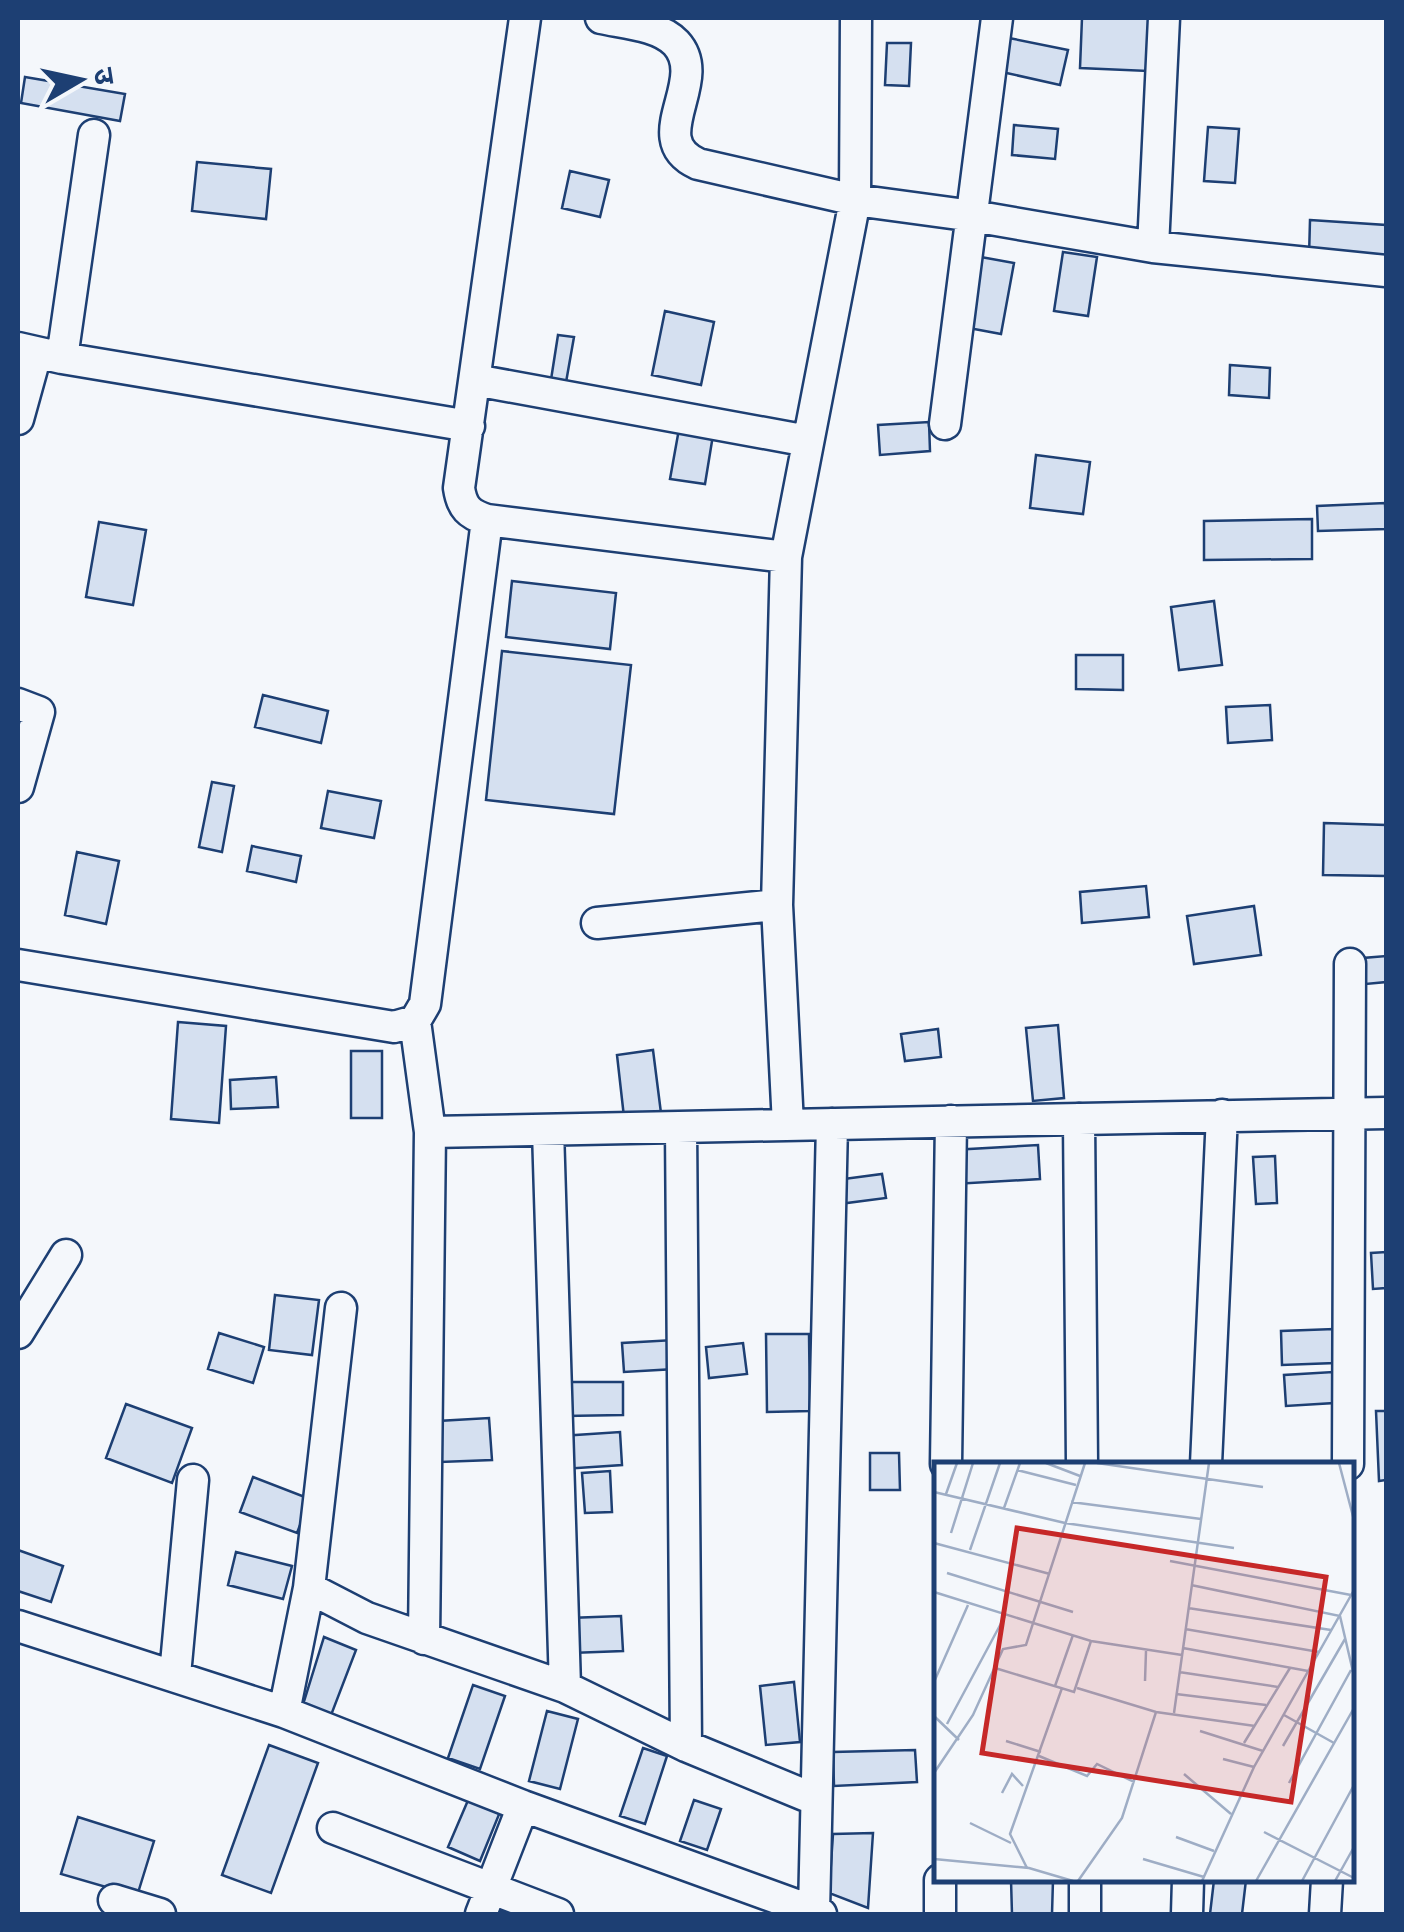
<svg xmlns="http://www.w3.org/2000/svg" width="1404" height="1932" font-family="'PT Sans Narrow','Noto Sans Devanagari',sans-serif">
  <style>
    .building { fill: #d5e0f0; stroke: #1d3f73; stroke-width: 2.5 }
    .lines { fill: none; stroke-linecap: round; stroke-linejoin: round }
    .minor-casing { stroke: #1d3f73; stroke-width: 35 }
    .minor { stroke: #f4f7fb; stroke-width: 30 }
    .inset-road { fill: none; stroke: #9eadc5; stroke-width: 2.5 }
    .view { fill: #c62828; fill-opacity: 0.15; stroke: #c62828; stroke-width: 5 }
    .inset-edge { fill: none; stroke: #1d3f73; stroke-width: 5 }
  </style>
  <rect width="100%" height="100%" fill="#f4f7fb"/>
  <path class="building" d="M1082,18H1150L1148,71L1080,68Z
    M1009,38L1068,50L1060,85L1002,72Z
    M887,43H911L909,86L885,85Z
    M25,77L125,94L120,121L21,103Z
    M1014,125L1058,129L1055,159L1012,155Z
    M1208,127L1239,129L1235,183L1204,181Z
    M197,162L271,169L266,219L192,211Z
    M570,171L609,180L600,217L562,208Z
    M1310,220L1386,225V262L1309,257Z
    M1063,252L1097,257L1088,316L1054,311Z
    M970,255L1014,263L1001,334L958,326Z
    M665,311L714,322L701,385L652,375Z
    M558,335L574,337L565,388L550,386Z
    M1230,365L1270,368L1269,398L1229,395Z
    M929,422L930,451L880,455L878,425Z
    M679,429L713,435L705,484L670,479Z
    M1036,455L1090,462L1083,514L1030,508Z
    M1385,503L1386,529L1318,531L1317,506Z
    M1312,519V559L1204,560V521Z
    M99,522L146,530L133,605L86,597Z
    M512,581L616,593L610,649L506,637Z
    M1214,601L1222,665L1179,670L1171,607Z
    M502,651L631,665L614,814L486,800Z
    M1076,655H1123V690L1076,689Z
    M263,695L328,711L321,743L255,727Z
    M1270,705L1272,740L1228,743L1226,707Z
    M212,782L234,786L222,852L199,847Z
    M328,791L381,801L374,838L321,828Z
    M1324,823L1386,825V876L1323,875Z
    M252,846L301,856L296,882L247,871Z
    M77,852L119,861L106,924L65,915Z
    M1146,886L1149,917L1082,923L1080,892Z
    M1254,906L1261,955L1194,964L1187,916Z
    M1386,956V982L1366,984L1363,958Z
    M178,1022L226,1026L219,1123L171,1119Z
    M1058,1025L1064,1098L1033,1101L1026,1028Z
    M938,1029L941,1057L905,1061L901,1034Z
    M653,1050L662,1121L625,1126L617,1055Z
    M351,1051H382V1118H351Z
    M276,1077L278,1107L231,1109L230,1080Z
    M1038,1145L1040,1179L954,1184L952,1150Z
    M1275,1156L1277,1203L1256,1204L1253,1157Z
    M882,1174L886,1198L839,1204L836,1180Z
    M1386,1252V1288L1373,1289L1371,1253Z
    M275,1295L319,1300L312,1355L269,1350Z
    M1334,1329L1335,1363L1282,1365L1281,1331Z
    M219,1333L264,1347L253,1383L208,1369Z
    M766,1334H809L810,1411L767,1412Z
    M674,1340L675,1369L624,1372L622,1343Z
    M743,1343L747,1374L709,1378L706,1347Z
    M1333,1372L1334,1403L1286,1406L1284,1375Z
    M564,1382H623V1415L565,1416Z
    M126,1404L192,1428L172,1483L106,1458Z
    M1376,1411H1386V1480L1379,1481Z
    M489,1418L492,1460L440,1462L438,1421Z
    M620,1432L622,1465L563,1469L561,1436Z
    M870,1453H899L900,1490H870Z
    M610,1471L612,1512L585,1513L582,1473Z
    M253,1477L310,1499L297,1533L240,1512Z
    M18,1550L63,1566L51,1602L18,1591Z
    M236,1552L292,1566L283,1599L228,1585Z
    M621,1616L623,1651L571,1653L569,1618Z
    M324,1637L356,1650L328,1723L302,1708Z
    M794,1682L800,1742L766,1745L760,1686Z
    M473,1685L505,1696L480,1769L448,1758Z
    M547,1711L578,1719L560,1789L529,1781Z
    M269,1745L318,1763L271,1893L222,1875Z
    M643,1748L667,1756L645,1824L620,1816Z
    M915,1750L917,1782L834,1786L833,1752Z
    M469,1798L500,1812L480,1861L448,1847Z
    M694,1800L721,1809L707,1850L680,1841Z
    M78,1817L154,1841L137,1896L61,1874Z
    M873,1833L868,1908L829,1893L833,1834Z
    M1011,1880H1053L1052,1914H1012Z
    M1214,1880H1246L1242,1914H1210Z"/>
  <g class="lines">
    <g class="minor-casing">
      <path id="minor" d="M525,18L459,488C462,508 469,514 487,520L786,557
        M601,18C624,23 659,25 676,43C711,81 642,139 698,164L855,200L973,216L1153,247L1386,271
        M1153,247L1164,18
        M18,348L62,358L469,426
        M62,358L94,135
        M475,380L808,441
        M18,419L36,354
        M945,424L997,18
        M18,704L39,712L18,787
        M597,923L777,905
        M18,965L394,1027L415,1021
        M1079,1119L1082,1464
        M788,1125L777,905L786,557L855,200L856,18
        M681,1127L686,1746
        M548,1130L565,1687
        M430,1132L1386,1113
        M18,1333L66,1255
        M946,1464L951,1121
        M1206,1464L1222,1115
        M1348,1464L1350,964
        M309,1588L367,1618L565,1687L686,1746L814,1799
        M18,1626L284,1712L523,1806L821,1914
        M424,1639L430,1132L415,1021L425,1004L487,520
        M175,1675L193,1480
        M284,1712L309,1588L341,1308
        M333,1828L558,1914
        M1085,1880V1914
        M114,1900L160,1914
        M814,1912L832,1124
        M481,1914L523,1806
        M940,1914V1880
        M1187,1914L1188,1880
        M1325,1914L1327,1880"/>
    </g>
    <use href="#minor" class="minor"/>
  </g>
  <g transform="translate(934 1462)">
    <rect width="420" height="420" fill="#f4f7fb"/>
    <path class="inset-road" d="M112,1L146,14M163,1L329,25M405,1L420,58M83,8L142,23M0,30L131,61L300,86M12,32L23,1M137,40L267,57M70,46L86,1M17,71L39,1M0,81L116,112M36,88L66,1M236,99L417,133M13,111L139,150M257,123L406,154L420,214M0,130L157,179L248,193M254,146L397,168M251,167L385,190M249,186L374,209M61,206L140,230L157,179M245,210L344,225M211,219L212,189M0,220L34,143M121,224L139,173M143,226L222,250L321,264M242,232L332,243M240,251L275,1M350,253L400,281M0,254L25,278M13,262L71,154M266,269L329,289M72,279L107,290M310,281L356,206M349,284L411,177M105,294L153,314L163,302L200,320M289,297L320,305M0,311L39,253L69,187L92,183L151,1M250,312L297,352M355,321L417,208M68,331L78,312L89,324M36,361L77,381M330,370L420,416M242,375L280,389M0,397L95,406L139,419M209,397L270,415M93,406L76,372L128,226M144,419L188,356L222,250M268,419L320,305L420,128M322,419L420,246M368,419L420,323M401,419L420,385"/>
    <path class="view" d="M83,66L392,115L357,340L48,291Z"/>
    <rect width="420" height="420" class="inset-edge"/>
  </g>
  <rect width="1404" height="1932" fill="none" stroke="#1d3f73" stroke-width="40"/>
  <g transform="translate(80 80) rotate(81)" stroke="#f4f7fb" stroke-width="8" paint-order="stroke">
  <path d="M0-8L18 38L0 25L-18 38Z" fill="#1d3f73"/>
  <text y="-15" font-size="28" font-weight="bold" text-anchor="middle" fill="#1d3f73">उ</text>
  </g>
</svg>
